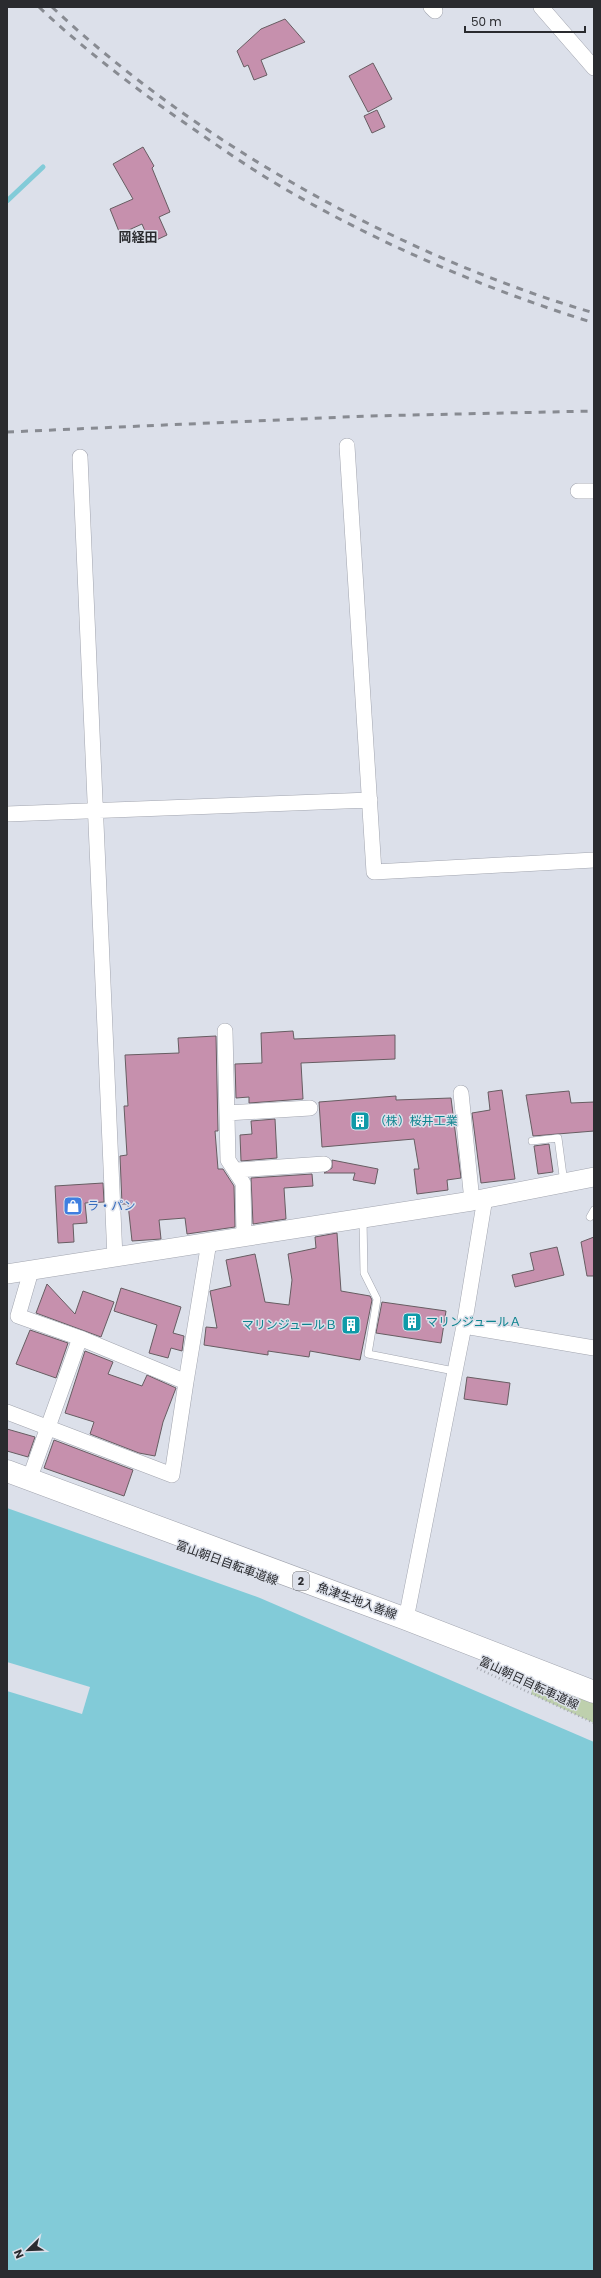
<svg xmlns="http://www.w3.org/2000/svg" width="601" height="2278" font-family="Poppins,'Noto Sans JP',sans-serif">
  <style>
    .green { fill: #bed0ad }
    .water { fill: #82cbd8 }
    .pier { fill: #dce0ea }
    .lines { fill: none; stroke-linecap: round; stroke-linejoin: round }
    .stream { stroke: #82cbd8; stroke-width: 5 }
    .building { fill: #c690ad; stroke: #675d62 }
    .service-casing { stroke: #a2a5af; stroke-width: 8 }
    .minor-casing { stroke: #a2a5af; stroke-width: 16 }
    .tertiary-casing { stroke: #a2a5af; stroke-width: 20 }
    .primary-casing { stroke: #a2a5af; stroke-width: 23 }
    .path { stroke: #a5a8b0; stroke-width: 2.5; stroke-dasharray: 1 3; stroke-linecap: butt }
    .service { stroke: #fff; stroke-width: 7 }
    .minor { stroke: #fff; stroke-width: 15 }
    .tertiary { stroke: #fff; stroke-width: 19 }
    .primary { stroke: #fff; stroke-width: 22 }
    .rail { stroke: #888b92; stroke-width: 3; stroke-dasharray: 7 7; stroke-linecap: butt }
    .labels { text-anchor: middle; stroke-width: 3; stroke-linejoin: round; paint-order: stroke }
    .shield { fill: #dce0ea; stroke: #5f6167; stroke-width: 1 }
    .shield-label { font-size: 11px; font-weight: bold; fill: #2a2b2f }
    .culture-label { font-size: 12px; fill: #0d838f; stroke: #dce0ea; text-anchor: start }
    .shop-label { font-size: 12px; fill: #366cbe; stroke: #dce0ea; text-anchor: start }
    .street-label { font-size: 12px; fill: #2a2b2f; stroke: #dce0ea }
    .neighbourhood-label { font-size: 13px; font-weight: bold; fill: #2a2b2f; stroke: #dce0ea }
  </style>
  <rect width="100%" height="100%" fill="#dce0ea"/>
  <path class="green" d="M538,1670L594,1692V1723L531,1694Z"/>
  <path class="water" d="M7,1508L260,1598L594,1742V2271H7Z"/>
  <path class="pier" d="M7,1662L90,1687L82,1714L7,1691Z"/>
  <g class="lines">
    <path class="stream" d="M7,201L43,167"/>
  </g>
  <path class="building" d="M285,19L305,42L261,60L267,75L254,80L248,65L244,67L237,51L261,29Z
    M373,63L392,99L368,112L349,76Z
    M377,110L385,127L372,133L364,116Z
    M143,147L154,166L152,168L170,212L159,217L167,235L150,243L142,224L120,234L110,209L133,199L113,164Z
    M293,1031L294,1039L395,1035V1059L301,1063L303,1099L249,1103V1097L236,1098L235,1064L262,1063L261,1033Z
    M216,1036L218,1131H215L218,1169H223L234,1186L235,1227L187,1234L185,1218L159,1220L161,1239L132,1241L128,1204H122L120,1156L127,1155L124,1106H128L125,1055L179,1053L178,1038Z
    M502,1090L515,1179L481,1183L472,1113L490,1110L488,1092Z
    M569,1091L571,1103L594,1102V1131L533,1136L526,1095Z
    M396,1096V1100L451,1098L461,1178L447,1180L448,1190L417,1194L414,1169H419L414,1139L322,1147L319,1102Z
    M275,1119L277,1158L241,1161L240,1135L252,1134L251,1121Z
    M549,1144L553,1172L538,1174L534,1146Z
    M332,1160L378,1169L375,1184L353,1180L355,1173H324L332,1168Z
    M312,1174L313,1186L284,1188L286,1219L253,1224L251,1178Z
    M103,1183L104,1202L85,1203L87,1223L73,1224L74,1242L58,1243L55,1186Z
    M337,1233L341,1291L370,1296L372,1300L360,1360L310,1351L309,1357L268,1351V1355L204,1345L206,1327L217,1328L210,1291L231,1286L226,1260L255,1254L265,1302L289,1305L292,1280L288,1254L316,1248L315,1237Z
    M594,1237V1276H587L581,1242Z
    M557,1247L564,1275L515,1287L512,1275L534,1270L530,1253Z
    M47,1284L75,1314L83,1291L114,1302L101,1337L36,1313Z
    M121,1288L181,1307L173,1333L184,1336L182,1351L171,1348L168,1358L149,1353L157,1325L114,1311Z
    M382,1302L446,1311L441,1343L376,1333Z
    M30,1330L68,1343L56,1378L16,1364Z
    M85,1351L113,1362L108,1374L142,1386L147,1375L176,1388L163,1422L155,1456L139,1453L90,1434L94,1422L65,1413Z
    M467,1377L510,1383L507,1405L464,1399Z
    M7,1429L35,1437L28,1457L7,1451Z
    M54,1440L133,1470L124,1496L44,1468Z"/>
  <g class="lines">
    <g class="service-casing">
      <path id="service" d="M532,1141L558,1138L564,1183
        M590,1217L594,1210
        M363,1219L364,1273L377,1299L368,1354L454,1371"/>
    </g>
    <g class="minor-casing">
      <path id="minor" d="M431,7L435,11
        M541,7L594,68
        M347,446L374,872L594,860
        M80,457L115,1258
        M578,491H594
        M7,814L370,800
        M225,1031L228,1160L243,1183L244,1236
        M461,1093L472,1201
        M227,1113L310,1108
        M237,1170L324,1164
        M31,1271L18,1316L80,1338
        M464,1326L594,1348
        M7,1412L172,1475L186,1382
        M29,1480L80,1338L186,1382L209,1242
        M406,1619L464,1326L485,1198"/>
    </g>
    <g class="tertiary-casing">
      <path id="tertiary" d="M7,1274L472,1201L594,1177"/>
    </g>
    <g class="primary-casing">
      <path id="primary" d="M7,1471L406,1619L594,1692"/>
    </g>
    <path class="path" d="M477,1668L594,1723"/>
    <use href="#service" class="service"/>
    <use href="#minor" class="minor"/>
    <use href="#tertiary" class="tertiary"/>
    <use href="#primary" class="primary"/>
    <path class="rail" d="M39,7C80,46 126,81 172,114C208,139 243,164 280,186C379,244 485,289 594,323
      M52,7C198,144 402,257 594,313
      M7,432L368,416L594,411"/>
  </g>
  <defs>
    <g id="building-square" transform="scale(1)"><rect x="-9" y="-9" width="18" height="18" rx="4" fill="#0f9aa8" stroke="#dce0ea"/><path d="M-4-6H4V6H1V3H-1V6H-4ZM-2.5-4.3h1.7v1.8h-1.7ZM.8-4.3h1.7v1.8H.8ZM-2.5-1h1.7V.8h-1.7ZM.8-1h1.7V.8H.8Z" fill="#fff"/></g>
    <g id="shop-square" transform="scale(1)"><rect x="-9" y="-9" width="18" height="18" rx="4" fill="#3f7fe0" stroke="#dce0ea"/><path d="M-5-2.5h2.3a2.7 3.5 0 0 1 5.4 0H5L5.5 6h-11ZM-1.5-2.5h3a1.5 2.3 0 0 0-3 0Z" fill="#fff"/></g>
  </defs>
  <g fill-rule="evenodd">
    <use href="#building-square" x="360" y="1121"/>
    <use href="#shop-square" x="73" y="1206"/>
    <use href="#building-square" x="412" y="1322"/>
    <use href="#building-square" x="351" y="1325"/>
  </g>
  <g class="labels">
    <rect class="shield" x="293" y="1572" width="16" height="18" rx="3"/>
    <g class="shield-label">
      <text x="301" y="1585">2</text>
    </g>
    <g class="culture-label">
      <text x="374" y="1125">（株）桜井工業</text>
      <text x="426" y="1326">マリンジュールＡ</text>
      <text x="337" y="1329" text-anchor="end">マリンジュールＢ</text>
    </g>
    <g class="shop-label">
      <text x="87" y="1210">ラ・パン</text>
    </g>
    <g class="street-label">
      <text transform="translate(227 1563) rotate(20)" y="4">富山朝日自転車道線</text>
      <text transform="translate(357 1601) rotate(20)" y="4">魚津生地入善線</text>
      <text transform="translate(529 1683) rotate(25)" y="4">富山朝日自転車道線</text>
    </g>
    <g class="neighbourhood-label">
      <text x="138" y="242">岡経田</text>
    </g>
  </g>
  <rect width="601" height="2278" fill="none" stroke="#2a2b2f" stroke-width="16"/>
  <g transform="translate(28 2250) rotate(247)" stroke="#dce0ea" stroke-width="3" paint-order="stroke">
  <path d="M0-3L7 15L0 10L-7 15Z" fill="#2a2b2f"/>
  <text y="-6" font-size="11" font-weight="bold" text-anchor="middle" fill="#2a2b2f">N</text>
  </g>
  <path d="M465 26v6h120v-6" fill="none" stroke="#2a2b2f" stroke-width="2"/>
  <text x="471" y="26" font-size="12" fill="#2a2b2f" stroke="#dce0ea" stroke-width="3" paint-order="stroke">50 m</text>
</svg>
